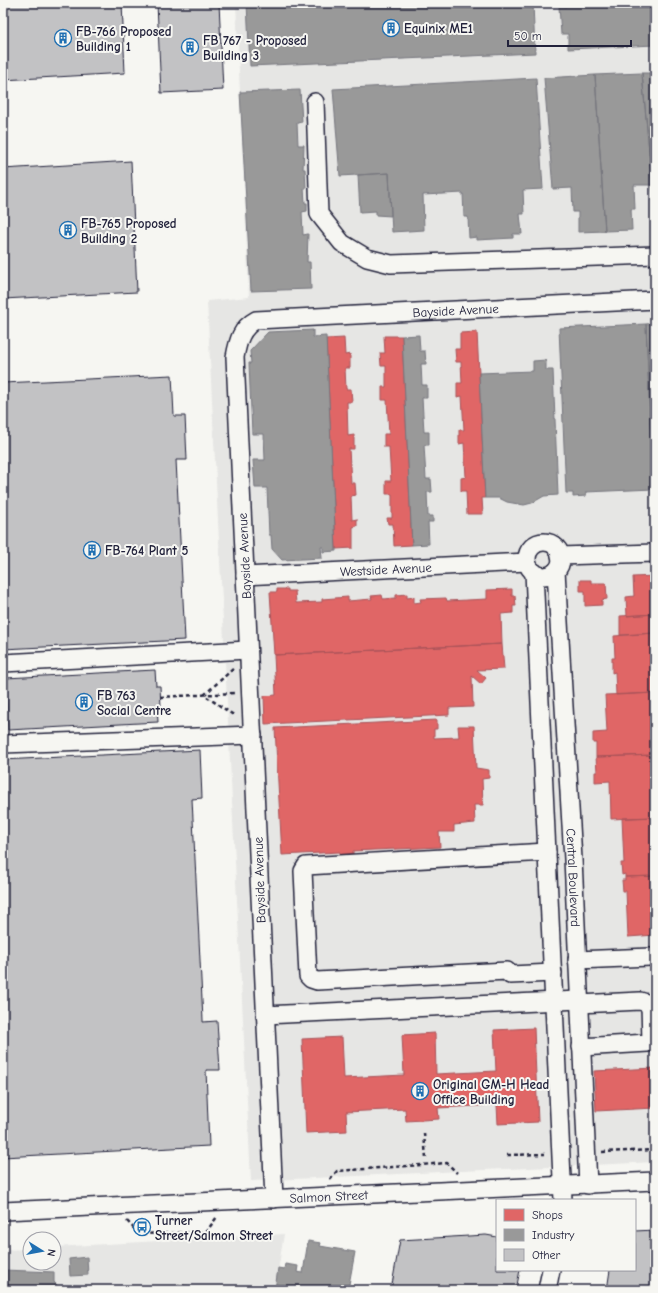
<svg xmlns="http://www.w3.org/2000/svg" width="658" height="1293" font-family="'Comic Neue',sans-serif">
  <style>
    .built { fill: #e6e6e4 }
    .shops { fill: #e06666; stroke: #a75259 }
    .industry { fill: #999; stroke: #75757d }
    .building { fill: #c2c2c4; stroke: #22223b }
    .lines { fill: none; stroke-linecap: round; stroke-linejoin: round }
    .minor-casing { stroke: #22223b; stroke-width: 20 }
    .path { stroke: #22223b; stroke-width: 2.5; stroke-dasharray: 4 3; stroke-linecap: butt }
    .minor { stroke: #f6f6f2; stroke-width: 17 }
    .labels { text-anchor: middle; stroke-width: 4; stroke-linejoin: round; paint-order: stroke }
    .poi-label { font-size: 13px; font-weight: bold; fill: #22223b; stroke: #f6f6f2; text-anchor: start }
    .street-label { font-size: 13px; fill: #22223b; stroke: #f6f6f2 }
  </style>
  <rect width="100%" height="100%" fill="#f6f6f2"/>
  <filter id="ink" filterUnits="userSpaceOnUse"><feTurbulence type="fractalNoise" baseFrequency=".025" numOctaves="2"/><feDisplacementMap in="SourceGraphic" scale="8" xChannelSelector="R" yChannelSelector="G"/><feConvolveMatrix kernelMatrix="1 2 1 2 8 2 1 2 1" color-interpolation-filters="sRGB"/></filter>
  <g filter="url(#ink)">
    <path class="built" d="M236,3H655V1162L251,1181L207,301L249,297Z
      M284,1234L275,1290H3V1250L30,1249V1263H54V1247Z"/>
    <path class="shops" d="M477,332L485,498H482L483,514H467L466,491H461V478L466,477L464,443L459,444V430H464L462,396L457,397V383H462L461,362H456L455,349H460V333Z
      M384,336H402L412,545L394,546L393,524H388L387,518H392V494H386V481H391L389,447H384V434H389L387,400H382V387H386V366H381L380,353H385Z
      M344,338L345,355L350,354V368H345L346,389H351L352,402H347L348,436L354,435V449H349L351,483H355L356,495L351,496L352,520L357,519V526L353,527V548L336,549L326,339Z
      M655,576V614L627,616L626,597L634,596L633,577Z
      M580,580H591V583H606L607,599L602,600V605L585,606V591H580Z
      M277,589H288V591H295L296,603L322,602V599L348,597V601L372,599L371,596L382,595L383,599L396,598V595L407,594V598L414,597V603L421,602L420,599L446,598L447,601L487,599V590L512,589V596H515L516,606H513V613L501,614L502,644L274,655L270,592H277Z
      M655,614V633L620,635V616Z
      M655,633V693L616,695L615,672L612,673V658H615L614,636Z
      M502,644L504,669L477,670L486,678L481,684L472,676L473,707L449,708V715L265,724L264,696L276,695L274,655Z
      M655,693V755L596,757V743H593V733L607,732L605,695Z
      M437,720V729H434V738L459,737L458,726H474L476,768L489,770V778L482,779L483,805H474L475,823L454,825V832H439L440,847L353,851V855L340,856V852L282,855L275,728Z
      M655,755V817L611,819L610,781L595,782V772H597L596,757Z
      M655,817V876L625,877V874L622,875L621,863H624L622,818Z
      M655,876V935L628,937L626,891H623L622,880H625V877Z
      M534,1028L538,1122L498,1124L497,1105L438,1108L439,1119L406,1121L405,1109L346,1112L347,1131L306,1133L302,1039L342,1037L344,1078L404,1075L402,1035L435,1033L436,1074L496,1071L494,1030Z
      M655,1068V1108L596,1111L594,1071Z"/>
    <path class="industry" d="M247,3H533L535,53L250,66Z
      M566,3H655V45L568,49V34H561L559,7H566Z
      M642,73L652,185H634L635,209H631L632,230L605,231L595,75Z
      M642,73H655V244L652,185Z
      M595,75L605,231L578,232V212H573L572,188L553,189L544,78Z
      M536,78L543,189L523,190L524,214H520L522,234H513V238L477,240V237L469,238L468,217H464L463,193L423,195L424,230L392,232L389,173L340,176L333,89Z
      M300,90L302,122L297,123L298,145H304L303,169H305L306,188H304L305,203H307V211L302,212L303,235L308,234L307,262H310L311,289L251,291L240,92Z
      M389,173L391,216L376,215V211L360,212L358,175Z
      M655,323V489H653L646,324Z
      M646,324L653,489L586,492V496L573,497V493H566L559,328Z
      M313,330V337L326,336L336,551L323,552V547H321L322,558L282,560L272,549L271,535H269L267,488H255L253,460H265L264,434H252L249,363H251L250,351L268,332Z
      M419,335L420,351H425L426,364H421L422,385H427V398H422L424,432H429V445H424L426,479H431L432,492H427L428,516H433V522H428L429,544L412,545L402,336Z
      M546,360V370H553L558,495L544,496L532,503L524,505L507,502L499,498H485L479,373L533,371V361Z
      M308,1241L321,1243L320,1246L355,1252L348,1290H275L278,1268L284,1269L285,1264L298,1266L297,1272L303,1273Z
      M87,1257L88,1275L70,1276L69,1259Z
      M3,1270L54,1272V1282L61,1290H3Z
      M178,1284L192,1287L191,1290H177Z"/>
    <path class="building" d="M3,3H122L125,73L3,80Z
      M157,3H219L223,90L161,93Z
      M131,161L137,292L3,299V169Z
      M172,375L174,416H185L187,460H176L185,640L3,649V383Z
      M155,670L156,686H160L161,707H157L158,722L8,730L6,678Z
      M200,750L202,798L192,799L203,1020V1022L217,1021L220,1070H206L209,1146L3,1157V760Z
      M655,1230V1290H607L610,1270H635V1231Z
      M486,1235L497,1237V1270H520L516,1290H391L400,1240Z"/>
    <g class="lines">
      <g class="minor-casing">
        <g id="minor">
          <path d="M315,102L319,214L342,243L367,258L391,264L655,255"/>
          <circle cx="544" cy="559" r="17"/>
          <path d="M560,556L655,553"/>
          <path id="s1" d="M556,571L573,859L588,1185"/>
          <path d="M534,572L563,1200"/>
          <path id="s2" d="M245,576L527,562"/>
          <path d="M3,663L248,650"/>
          <path d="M3,744L253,735"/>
          <path d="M547,852L306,866L303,871L308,976L311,979L317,981L507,971L510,975L553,973"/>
          <path d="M577,960L650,957"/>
          <path d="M579,1004L640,1001L650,1004L651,1042L648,1043L581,1047"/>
          <path d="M265,1015L579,1000"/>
          <path id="s3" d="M274,1199L235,357C238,341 241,328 256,320L655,300"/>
          <path id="s4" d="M3,1211L655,1181"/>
          <path d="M547,1290L551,1270"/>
        </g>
      </g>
      <path class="path" d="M233,669L204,695L235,716
        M160,697L234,693
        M424,1133L426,1159
        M602,1152L655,1150
        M507,1155L545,1154
        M330,1179L337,1171L447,1163L457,1173
        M127,1221L139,1234L206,1232L217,1217"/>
      <use href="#minor" class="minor"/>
    </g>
  </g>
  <defs>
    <g id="building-ring" transform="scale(0.9)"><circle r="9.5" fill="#f6f6f2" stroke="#1f6fb2" stroke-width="1.5"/><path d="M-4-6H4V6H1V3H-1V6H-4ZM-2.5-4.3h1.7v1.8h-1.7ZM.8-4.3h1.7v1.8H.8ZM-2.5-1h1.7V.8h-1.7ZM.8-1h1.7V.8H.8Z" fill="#1f6fb2"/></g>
    <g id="bus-ring" transform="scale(0.9)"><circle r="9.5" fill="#f6f6f2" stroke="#1f6fb2" stroke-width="1.5"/><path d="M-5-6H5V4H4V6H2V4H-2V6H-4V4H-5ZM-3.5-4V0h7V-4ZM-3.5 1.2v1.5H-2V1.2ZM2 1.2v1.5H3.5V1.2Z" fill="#1f6fb2"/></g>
  </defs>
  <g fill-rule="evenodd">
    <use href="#building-ring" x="391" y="28"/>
    <use href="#building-ring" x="63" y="38"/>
    <use href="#building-ring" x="190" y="47"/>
    <use href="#building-ring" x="68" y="230"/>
    <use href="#building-ring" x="92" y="550"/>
    <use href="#building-ring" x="84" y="702"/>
    <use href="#building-ring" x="420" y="1091"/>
    <use href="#bus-ring" x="142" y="1227"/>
  </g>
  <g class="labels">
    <g class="poi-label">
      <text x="404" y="33">Equinix ME1</text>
      <text x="76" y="36">FB-766 Proposed<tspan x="76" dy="15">Building 1</tspan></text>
      <text x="203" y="45">FB 767 - Proposed<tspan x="203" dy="15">Building 3</tspan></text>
      <text x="81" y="228">FB-765 Proposed<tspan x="81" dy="15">Building 2</tspan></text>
      <text x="105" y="555">FB-764 Plant 5</text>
      <text x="97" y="700">FB 763<tspan x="97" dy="15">Social Centre</tspan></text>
      <text x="433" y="1089">Original GM-H Head<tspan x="433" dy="15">Office Building</tspan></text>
      <text x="155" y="1225">Turner<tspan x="155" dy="15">Street/Salmon Street</tspan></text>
    </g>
    <g class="street-label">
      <text dy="5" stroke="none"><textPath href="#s3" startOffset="1087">Bayside Avenue</textPath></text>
      <text transform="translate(244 556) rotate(-93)" y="5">Bayside Avenue</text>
      <text dy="5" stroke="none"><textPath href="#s2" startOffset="141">Westside Avenue</textPath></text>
      <text dy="5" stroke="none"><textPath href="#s1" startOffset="307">Central Boulevard</textPath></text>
      <text transform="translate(259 880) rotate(-92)" y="5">Bayside Avenue</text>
      <text dy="5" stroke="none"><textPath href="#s4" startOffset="326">Salmon Street</textPath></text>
    </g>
  </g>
  <rect width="658" height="1293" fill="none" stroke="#f6f6f2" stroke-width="16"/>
  <rect x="8" y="8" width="642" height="1277" fill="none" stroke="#22223b" stroke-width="1.5" filter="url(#ink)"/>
  <rect x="496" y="1199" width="140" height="72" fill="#f6f6f2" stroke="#a1a1a9"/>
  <rect x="504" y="1209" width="20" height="12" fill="#e06666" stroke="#a1a1a9"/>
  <text x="532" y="1219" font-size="12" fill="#22223b">Shops</text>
  <rect x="504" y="1229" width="20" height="12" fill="#999999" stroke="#a1a1a9"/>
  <text x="532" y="1239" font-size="12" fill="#22223b">Industry</text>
  <rect x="504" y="1249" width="20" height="12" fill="#c2c2c4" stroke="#a1a1a9"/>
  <text x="532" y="1259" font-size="12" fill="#22223b">Other</text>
  <g transform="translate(42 1251) rotate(101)"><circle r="19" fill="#f6f6f2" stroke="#a1a1a9"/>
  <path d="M0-3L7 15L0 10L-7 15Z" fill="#1f6fb2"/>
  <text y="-6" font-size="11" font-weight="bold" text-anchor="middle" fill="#22223b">N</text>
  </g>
  <path d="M508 40v6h123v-6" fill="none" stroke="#22223b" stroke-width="2"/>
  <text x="514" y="40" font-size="12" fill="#22223b" stroke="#f6f6f2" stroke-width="3" paint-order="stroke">50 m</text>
</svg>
